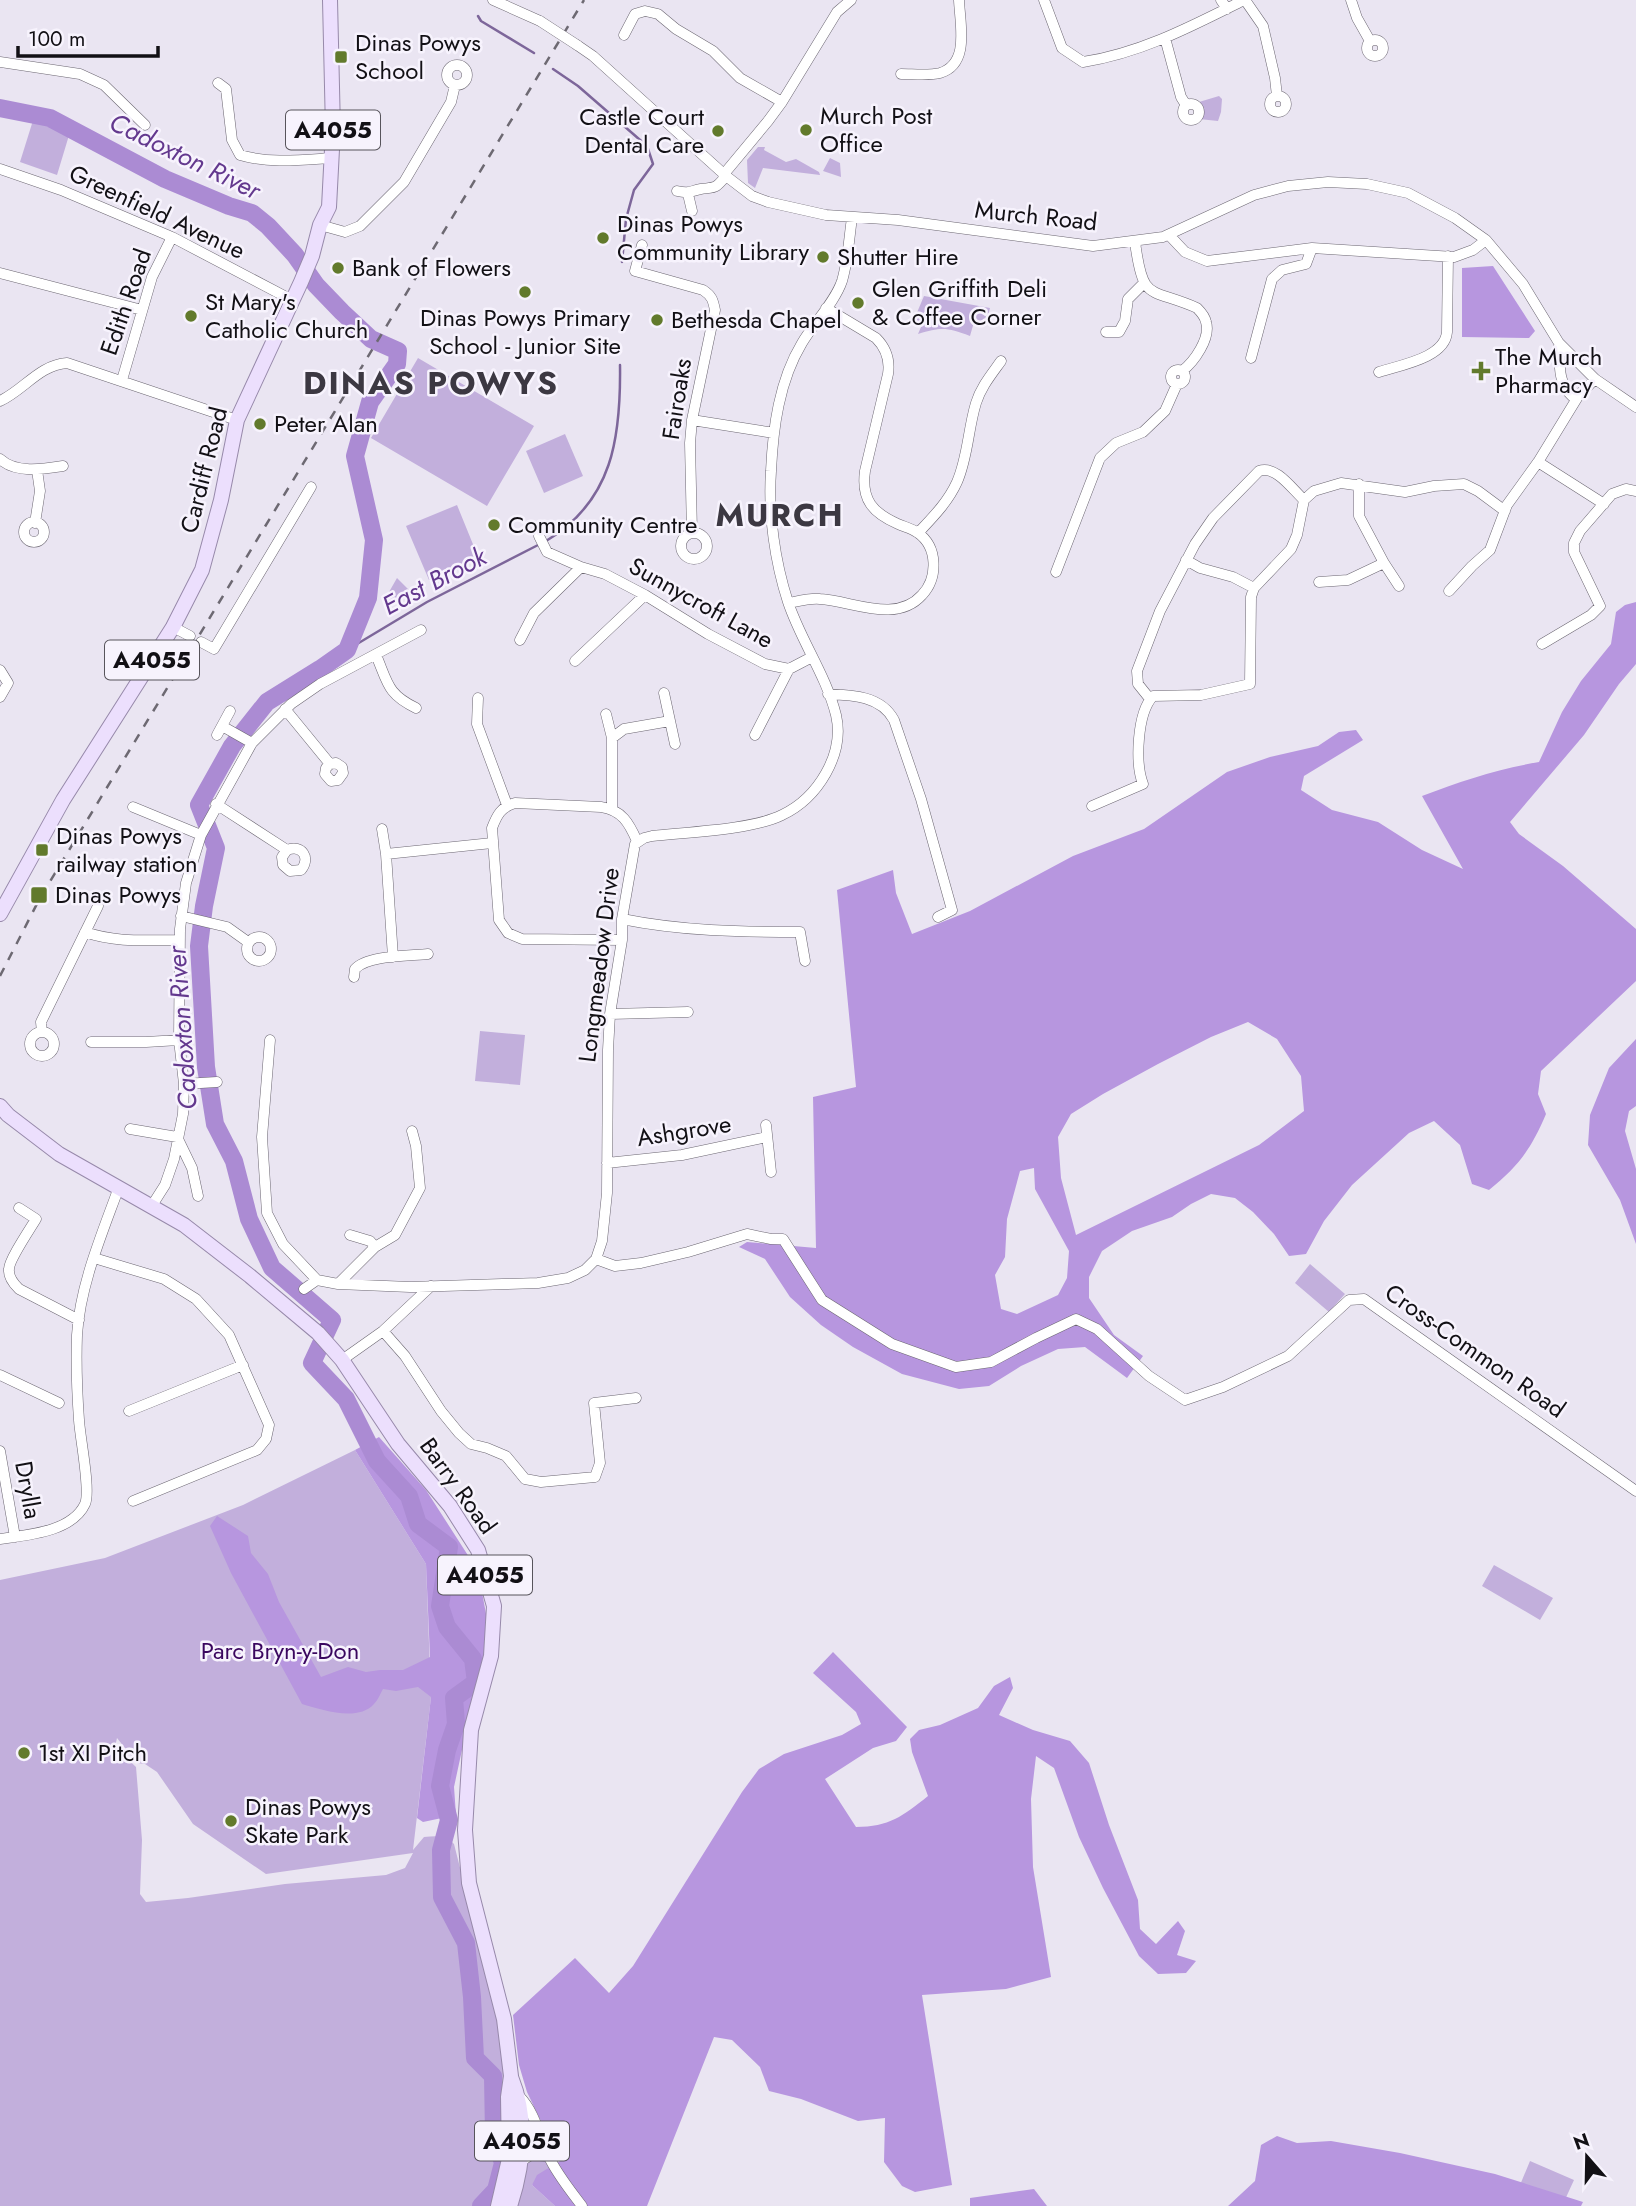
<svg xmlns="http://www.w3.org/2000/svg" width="1636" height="2206" font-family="Jost,sans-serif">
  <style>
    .green { fill: #c2afdc; fill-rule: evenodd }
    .forest { fill: #b796df; fill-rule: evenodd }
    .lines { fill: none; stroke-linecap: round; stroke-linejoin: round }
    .stream { stroke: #7d669a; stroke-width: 2.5 }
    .river { stroke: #ab8bd3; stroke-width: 18 }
    .minor-casing { stroke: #6c6772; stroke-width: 11 }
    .primary-casing { stroke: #9789aa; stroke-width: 16 }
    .minor { stroke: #fff; stroke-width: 10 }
    .primary { stroke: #ecdffd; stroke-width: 14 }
    .rail { stroke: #6d6972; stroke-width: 2.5; stroke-dasharray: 9 9; stroke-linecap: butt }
    .minor-bridge-casing { stroke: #6c6772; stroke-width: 11; stroke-linecap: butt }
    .minor-bridge { stroke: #fff; stroke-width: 10 }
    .poi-dot { fill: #627a2c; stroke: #f7f3fd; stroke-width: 2.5 }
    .labels { text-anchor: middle; stroke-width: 5; stroke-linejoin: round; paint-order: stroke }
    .shield { fill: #f7f3fd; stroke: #57545b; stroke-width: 2 }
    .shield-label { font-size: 23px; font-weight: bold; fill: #121015 }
    .poi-label { font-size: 24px; fill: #121015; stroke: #f7f3fd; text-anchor: start }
    .street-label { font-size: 24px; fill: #121015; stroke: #f7f3fd }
    .park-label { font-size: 24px; fill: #3a065f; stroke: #f7f3fd }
    .water-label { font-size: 26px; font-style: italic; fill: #63388e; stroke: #f7f3fd }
    .district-label { font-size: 32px; font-weight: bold; letter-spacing: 2px; fill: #3c3842; stroke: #f7f3fd }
  </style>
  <rect width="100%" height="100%" fill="#eae5f2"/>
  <path class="green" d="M1219,96L1222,99L1221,112L1218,121L1199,119L1203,116V109L1199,102Z
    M35,114L70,132L57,175L20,162Z
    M758,147H765L764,150L786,162L796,159L819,172L820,175L763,168L755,188L748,183L747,160Z
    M830,158L840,163L841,177L823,171Z
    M924,296L990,308L986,323L974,322L970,336C947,327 941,327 918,334L921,327L913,322Z
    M418,358L534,426L487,506L371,438Z
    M565,434L583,476L544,493L526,451Z
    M457,505L479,559L429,580L406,526Z
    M397,578L411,592L389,604L385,599Z
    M480,1031L525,1035L520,1085L475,1081Z
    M1310,1264L1345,1294L1329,1312L1295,1283Z
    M355,1450L426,1564L431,1697L413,1850L424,1837C435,1836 446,1834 454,1844L499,2022L504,2075L506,2137L493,2206H0V1580L105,1558L243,1505ZM117,1738L137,1763L145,1764L157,1772L193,1824L266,1874L413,1853L405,1868L386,1875L285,1884L188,1898L146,1902L140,1894L142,1840L136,1767L115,1747Z
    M1494,1565L1553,1598L1540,1620L1482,1586Z
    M533,2159H543L551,2166L532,2185L555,2206H515L526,2165Z
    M1530,2161L1574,2180L1563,2204L1520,2185Z"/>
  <path class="forest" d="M1493,266L1535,331L1529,338L1462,337V268Z
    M1636,602V664L1619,684L1584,735L1510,822L1519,834L1563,866L1636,929V981L1541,1071L1538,1094L1546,1114C1531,1149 1519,1166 1489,1190L1472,1184L1460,1145L1434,1121L1409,1133L1352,1185L1324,1221L1306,1254L1289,1256L1274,1234L1253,1212L1235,1198L1211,1194L1191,1204L1172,1217L1132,1231L1102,1251L1089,1277V1298L1114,1335L1143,1356L1127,1378L1085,1347L1058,1349L1021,1366L989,1386L959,1389L902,1374L853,1347L821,1325L790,1297L765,1259L739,1247L747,1242L816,1248L813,1097L856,1087L837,890L893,870L896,893L912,934L970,911L1073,856L1144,829L1227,772L1270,757L1318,746L1339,732L1356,730L1363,740L1304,776L1301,790L1332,810L1378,822L1422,850L1463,869L1422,796C1461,781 1498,769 1539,762L1562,712L1581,681L1611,644L1616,612L1625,605ZM1248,1022L1277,1039L1301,1076L1304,1111L1259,1145L1076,1235L1061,1178L1058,1137L1071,1114L1103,1094L1158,1064L1211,1037ZM1034,1168L1035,1189L1069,1251L1067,1278L1058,1295L1017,1314L1001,1309L995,1275L1005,1257L1007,1219L1020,1171Z
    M1636,1039V1106L1629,1111L1625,1131L1636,1169V1244L1620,1200L1588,1145L1590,1115L1609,1068Z
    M379,1437L426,1490L478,1571L490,1635L471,1708L454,1787L456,1815L423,1822L417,1818L431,1697L418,1687L396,1691L383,1689C380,1694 378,1700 374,1704C358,1722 322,1710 302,1704L231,1573L210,1526L217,1516L248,1536L251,1553L268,1574L279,1602L321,1677L348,1667L366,1672L380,1670H403L430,1657L426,1564L355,1450Z
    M833,1652L907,1727L896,1741L873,1748L825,1779L856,1827C889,1827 903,1816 928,1796L912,1752L910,1739L919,1730L940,1725L978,1708L994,1686L1010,1677L1013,1688L999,1715L1033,1730L1070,1741L1089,1763L1109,1825L1138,1900L1140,1929L1156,1944L1178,1921L1185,1931L1177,1955L1196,1961L1186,1973L1158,1974L1139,1956L1103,1888L1079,1837L1054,1768L1036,1756L1031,1799L1033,1867L1051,1977L1006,1989L922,1995L952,2185L915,2192L902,2186L884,2162L885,2118L858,2121L801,2099L769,2091L760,2067L732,2040L714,2037L647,2206H555L532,2185L537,2175L560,2161L527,2092L519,2065L513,2015L575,1958L609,1993L633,1966L742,1792L759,1769L784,1754L842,1735L861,1724L856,1712L813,1673Z
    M1277,2136L1297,2143L1331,2141L1400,2153L1495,2174L1583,2202L1581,2206H1228L1255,2181L1261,2145Z
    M1034,2189L1047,2206H970V2198Z"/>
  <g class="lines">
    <path class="stream" d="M478,16L481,21L534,53
      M553,69L578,86L647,146L653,164L634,190L626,219L622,262
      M546,541C613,501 621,437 620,365
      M347,650L427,602L540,544"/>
    <path class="river" d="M0,108L50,118L165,179L229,206L252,213L268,226L295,255L316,285L342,312L371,339L398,351L397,364L370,402L355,456L374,540L368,598L347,650L320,669L267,702L232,746L199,805L216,848L204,906L199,946L206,1067L215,1124L234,1161L249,1219L272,1268L332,1320L312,1363L346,1399L377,1461L409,1496L418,1524L449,1547L440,1606L447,1627L473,1659L476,1682L454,1698L456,1724L447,1750L440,1786L449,1820L441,1850L442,1897L466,1943L472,1997L475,2058L493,2076L494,2134L503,2163L496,2190L481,2206"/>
    <g class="minor-casing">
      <path id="minor" d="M493,0L540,21
        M1044,0L1062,48L1083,62C1141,53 1192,26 1244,0
        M1221,0L1227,9
        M1245,0L1263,26L1275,78L1277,96
        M1351,0L1357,18L1370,41
        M624,35L635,14L645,11L658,14L676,29L713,51L740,78L782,102
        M1165,38L1181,97L1186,105
        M1367 48a8 8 0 1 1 16 0a8 8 0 1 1-16 0Z
        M577,45L593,56L726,176L752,196L768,202L826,215L898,220L1093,246L1163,237L1254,195L1288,186L1328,182L1367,184L1408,193L1455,218L1486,240L1523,284L1559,343L1595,379L1636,407
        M0,62L80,74L104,85L145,125
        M447 75a10 10 0 1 1 20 0a10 10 0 1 1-20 0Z
        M901,74C913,74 929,76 940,73C970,64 960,25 959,0
        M218,83L226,89L232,140L240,155C270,164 301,160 332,158
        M1270 104a8 8 0 1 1 16 0a8 8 0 1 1-16 0Z
        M1183 112a8 8 0 1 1 16 0a8 8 0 1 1-16 0Z
        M0,169L61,190L172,237L292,300
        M724,174L768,121L782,102L837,12L851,0
        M677,191C690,194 690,191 701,189C716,187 715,189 726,176
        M688,194L692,211
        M320,225L345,232L360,226L404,182L451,102L455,85
        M1169,235L1185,252L1207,261L1312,248L1454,257L1473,250L1486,240
        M1135,242C1143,303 1149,287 1197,308C1201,312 1205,317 1206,322C1211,338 1194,362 1182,371
        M642,245L635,271L703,290C712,296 713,300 715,310L692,420L690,443L692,533
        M0,273L142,310
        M1106,332H1119L1125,321L1128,299L1144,283
        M1559,343C1560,361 1557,383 1572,396L1579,395L1595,379
        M1251,358L1272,279L1282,270L1306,264L1312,248
        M1171 377a7 7 0 1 1 14 0a7 7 0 1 1-14 0Z
        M1379,372C1400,365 1445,358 1447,332L1448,256
        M122,380L152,277L172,237
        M0,401C24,390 39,365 67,363L237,420
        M692,420L774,433
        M0,459C16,474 44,469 63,466
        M1538,462L1604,504
        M1359,484V516L1384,563L1399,586
        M24 532a10 10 0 1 1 20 0a10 10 0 1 1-20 0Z
        M35,523L40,491L37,470
        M918,533C933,517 948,502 957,482C968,457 968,429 976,403C981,387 991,375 1001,361
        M681 546a13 13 0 1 1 26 0a13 13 0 1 1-26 0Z
        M539,536L547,552L581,567L605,574L645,595L708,634L765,664L789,669L812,657
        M1186,560L1200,568L1233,577L1254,588
        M1056,572L1100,458L1116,443L1143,432L1165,411L1177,384
        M1319,582L1348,580L1384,563
        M1449,591L1472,566L1490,550L1507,505L1538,462L1579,395
        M789,603C799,601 810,598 820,599C853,601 896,624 922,595C938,578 938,547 918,533C913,529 905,527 898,524C873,513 861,500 865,471L888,374C890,361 886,348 876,338L826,308
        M173,627L190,636
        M520,640L534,613L581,567
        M201,642L214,649L311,487
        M1542,644L1591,615L1600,606L1574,552V543L1580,531L1612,494L1626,489L1636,491
        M376,655C388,683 387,694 416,708
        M575,661L645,595
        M0,670L8,683L0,697
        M664,693L675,744
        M828,694C853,695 881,696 894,720L921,799L952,910L938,917
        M478,698L477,724L507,805
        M1150,699L1138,684L1137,671L1160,611L1195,544L1213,518L1259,471C1276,465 1292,489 1304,500
        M285,709L330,764L336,763L342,767L343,773L338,780L331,781L325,774L326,768L330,764
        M606,714L612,738
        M222,726L252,743
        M217,735L230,711
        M755,735L789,669
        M216,804L287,850C302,844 311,858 301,870L290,871L283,865L282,857L287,850
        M1092,806L1143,784C1135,763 1137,713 1153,696L1201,695L1250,684L1251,597L1254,588L1291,549L1297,535L1304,500L1314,491L1341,483L1405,492L1434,486L1464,484L1478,491L1505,511
        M133,807L201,835
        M612,808V738L624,729L670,721
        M382,829L386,854
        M181,916L227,927L248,942
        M622,919C681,931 740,932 800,932L805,961
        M85,932C116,943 147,940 179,940
        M247 949a12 12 0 1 1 24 0a12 12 0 1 1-24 0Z
        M622,940L522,939L508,933L499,920L492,828C497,815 501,807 515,803L601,807C622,810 629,823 637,841
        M393,957L386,854L492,843
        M354,977L355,969C367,955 410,956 428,954
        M610,1014L688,1012
        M42,1032L41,1022L98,906
        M30 1044a12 12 0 1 1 24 0a12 12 0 1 1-24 0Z
        M270,1040L262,1137L267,1213L283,1244L317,1280
        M91,1042H146L179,1040
        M184,1084L217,1082
        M766,1125L771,1172
        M130,1129L177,1137L192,1168L198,1196
        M607,1163L682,1155L767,1137
        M151,1207L165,1185L174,1159L183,1114L184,1084L179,1040L180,929L186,883L201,835L252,743L291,704L320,684L421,630
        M19,1208L36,1219C30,1229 9,1260 9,1269C8,1277 14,1284 19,1289L79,1320
        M350,1235L370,1241L375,1247
        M94,1258L164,1279L196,1299L229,1335L269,1425L266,1439L257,1450L133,1501
        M596,1259L615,1266L641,1263L688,1252L747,1234L771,1239H783L822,1300L892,1344L956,1367L991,1362L1036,1338L1076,1319L1097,1329L1149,1376L1185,1400L1223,1387L1288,1356L1349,1300L1364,1299L1636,1491
        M338,1284L375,1247L395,1235L420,1188L416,1146L412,1131
        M304,1289L317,1280L338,1284L410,1287L538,1283L568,1278L585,1270L596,1259L602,1241L607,1193L608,1050L610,1014L622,940V919L635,844L644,838L652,836C687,832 752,830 782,815C818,798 845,754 836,715C826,675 801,641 788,602C775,562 768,514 771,471C773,428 779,381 802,343C813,324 835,302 842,281C848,261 849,238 852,218
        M383,1331L405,1356L441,1411L459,1433L471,1444L487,1448L506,1456L525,1479L541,1482L595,1477L600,1463L594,1403L636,1398
        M342,1360L383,1331L431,1286
        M0,1375L59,1403
        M129,1411L243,1365
        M0,1451L15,1537
        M0,1539C27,1535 72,1532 85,1504C91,1491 80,1438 79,1420C77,1392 76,1363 77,1335C80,1285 102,1234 119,1187
        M519,2096C535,2112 539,2135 548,2155C556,2173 570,2190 582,2206
        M521,2161L531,2155L548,2156"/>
    </g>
    <g class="primary-casing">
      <path id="primary" d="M0,914L63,800L173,627L202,570L221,500L237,420L301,282L312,256L320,225L329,207L333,130L330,0
        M0,1106L8,1115L59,1154L184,1225L250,1276L318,1333L342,1360L398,1444L450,1506L478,1550L494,1606L491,1656L471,1730L465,1830L469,1883L504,2019L511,2076L508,2097L509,2159L498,2206
        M510,2206C524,2164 528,2119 511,2077"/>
    </g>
    <use href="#minor" class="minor"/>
    <use href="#primary" class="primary"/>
    <path class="rail" d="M0,976L40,898L584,0"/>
    <g class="minor-bridge-casing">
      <path id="minor-bridge" d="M540,21L577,45"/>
    </g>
    <use href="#minor-bridge" class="minor-bridge"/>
  </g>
  <g class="poi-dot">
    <rect x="334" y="50" width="14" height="14" rx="3.5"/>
    <circle cx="806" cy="130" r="7"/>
    <circle cx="718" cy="131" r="7"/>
    <circle cx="603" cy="238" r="7"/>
    <circle cx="823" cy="257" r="7"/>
    <circle cx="338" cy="268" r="7"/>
    <circle cx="525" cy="292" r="7"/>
    <circle cx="858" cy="303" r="7"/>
    <circle cx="191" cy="316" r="7"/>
    <circle cx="657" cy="320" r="7"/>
    <path d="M1477.5 360.5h7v7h7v7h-7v7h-7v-7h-7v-7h7z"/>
    <circle cx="260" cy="424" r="7"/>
    <circle cx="494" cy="525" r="7"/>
    <rect x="35" y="843" width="14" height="14" rx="3.5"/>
    <rect x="30" y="886" width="18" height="18" rx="3.5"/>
    <circle cx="24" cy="1753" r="7"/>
    <circle cx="231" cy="1821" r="7"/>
  </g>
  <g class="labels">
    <g class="shield">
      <rect x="286" y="110.5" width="94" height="39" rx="5"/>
      <rect x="105" y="640.5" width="94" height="39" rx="5"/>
      <rect x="438" y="1555.5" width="94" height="39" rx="5"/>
      <rect x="475" y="2121.5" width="94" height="39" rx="5"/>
    </g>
    <g class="shield-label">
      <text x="333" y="138">A4055</text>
      <text x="152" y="668">A4055</text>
      <text x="485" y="1583">A4055</text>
      <text x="522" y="2149">A4055</text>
    </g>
    <g class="poi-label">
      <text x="355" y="51">Dinas Powys<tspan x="355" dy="28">School</tspan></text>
      <text x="820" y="124">Murch Post<tspan x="820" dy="28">Office</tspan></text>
      <text x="704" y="125" text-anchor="end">Castle Court<tspan x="704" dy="28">Dental Care</tspan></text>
      <text x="617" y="232">Dinas Powys<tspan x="617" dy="28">Community Library</tspan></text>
      <text x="837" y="265">Shutter Hire</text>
      <text x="352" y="276">Bank of Flowers</text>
      <text x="872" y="297">Glen Griffith Deli<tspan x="872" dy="28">&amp; Coffee Corner</tspan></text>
      <text x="205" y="310">St Mary's<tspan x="205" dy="28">Catholic Church</tspan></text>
      <text x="525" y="326" text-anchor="middle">Dinas Powys Primary<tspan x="525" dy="28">School - Junior Site</tspan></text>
      <text x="671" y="328">Bethesda Chapel</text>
      <text x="1495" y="365">The Murch<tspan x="1495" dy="28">Pharmacy</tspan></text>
      <text x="274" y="432">Peter Alan</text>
      <text x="508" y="533">Community Centre</text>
      <text x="56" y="844">Dinas Powys<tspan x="56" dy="28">railway station</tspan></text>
      <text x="55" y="903">Dinas Powys</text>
      <text x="38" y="1761">1st XI Pitch</text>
      <text x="245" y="1815">Dinas Powys<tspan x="245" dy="28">Skate Park</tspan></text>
    </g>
    <g class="street-label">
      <text transform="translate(157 212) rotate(25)" y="8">Greenfield Avenue</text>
      <text transform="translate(1036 216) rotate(6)" y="8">Murch Road</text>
      <text transform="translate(126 302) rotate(-71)" y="8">Edith Road</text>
      <text transform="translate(677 399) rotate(-81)" y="8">Fairoaks</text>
      <text transform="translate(204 470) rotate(-76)" y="8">Cardiff Road</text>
      <text transform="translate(701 603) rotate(29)" y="8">Sunnycroft Lane</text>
      <text transform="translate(599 965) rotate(-83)" y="8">Longmeadow Drive</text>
      <text transform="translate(684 1131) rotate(-9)" y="8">Ashgrove</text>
      <text transform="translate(1475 1351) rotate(35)" y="8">Cross-Common Road</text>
      <text transform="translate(458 1486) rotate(54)" y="8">Barry Road</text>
      <text transform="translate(28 1490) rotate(80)" y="8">Drylla</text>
    </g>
    <g class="park-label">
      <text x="280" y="1659">Parc Bryn-y-Don</text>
    </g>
    <g class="water-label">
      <text transform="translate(185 156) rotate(26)" y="9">Cadoxton River</text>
      <text transform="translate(434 581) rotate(-28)" y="9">East Brook</text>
      <text transform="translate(182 1028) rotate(-94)" y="9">Cadoxton River</text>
    </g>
    <g class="district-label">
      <text x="431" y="394">DINAS POWYS</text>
      <text x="780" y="526">MURCH</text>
    </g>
  </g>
  <g transform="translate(1587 2157) rotate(340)" stroke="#f7f3fd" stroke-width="5" paint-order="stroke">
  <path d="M0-5L12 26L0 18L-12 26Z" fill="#121015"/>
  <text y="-10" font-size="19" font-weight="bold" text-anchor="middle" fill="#121015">N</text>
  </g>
  <path d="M18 46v10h140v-10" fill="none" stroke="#121015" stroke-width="3.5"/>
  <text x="28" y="46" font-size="21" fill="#121015" stroke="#f7f3fd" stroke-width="5" paint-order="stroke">100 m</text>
</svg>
